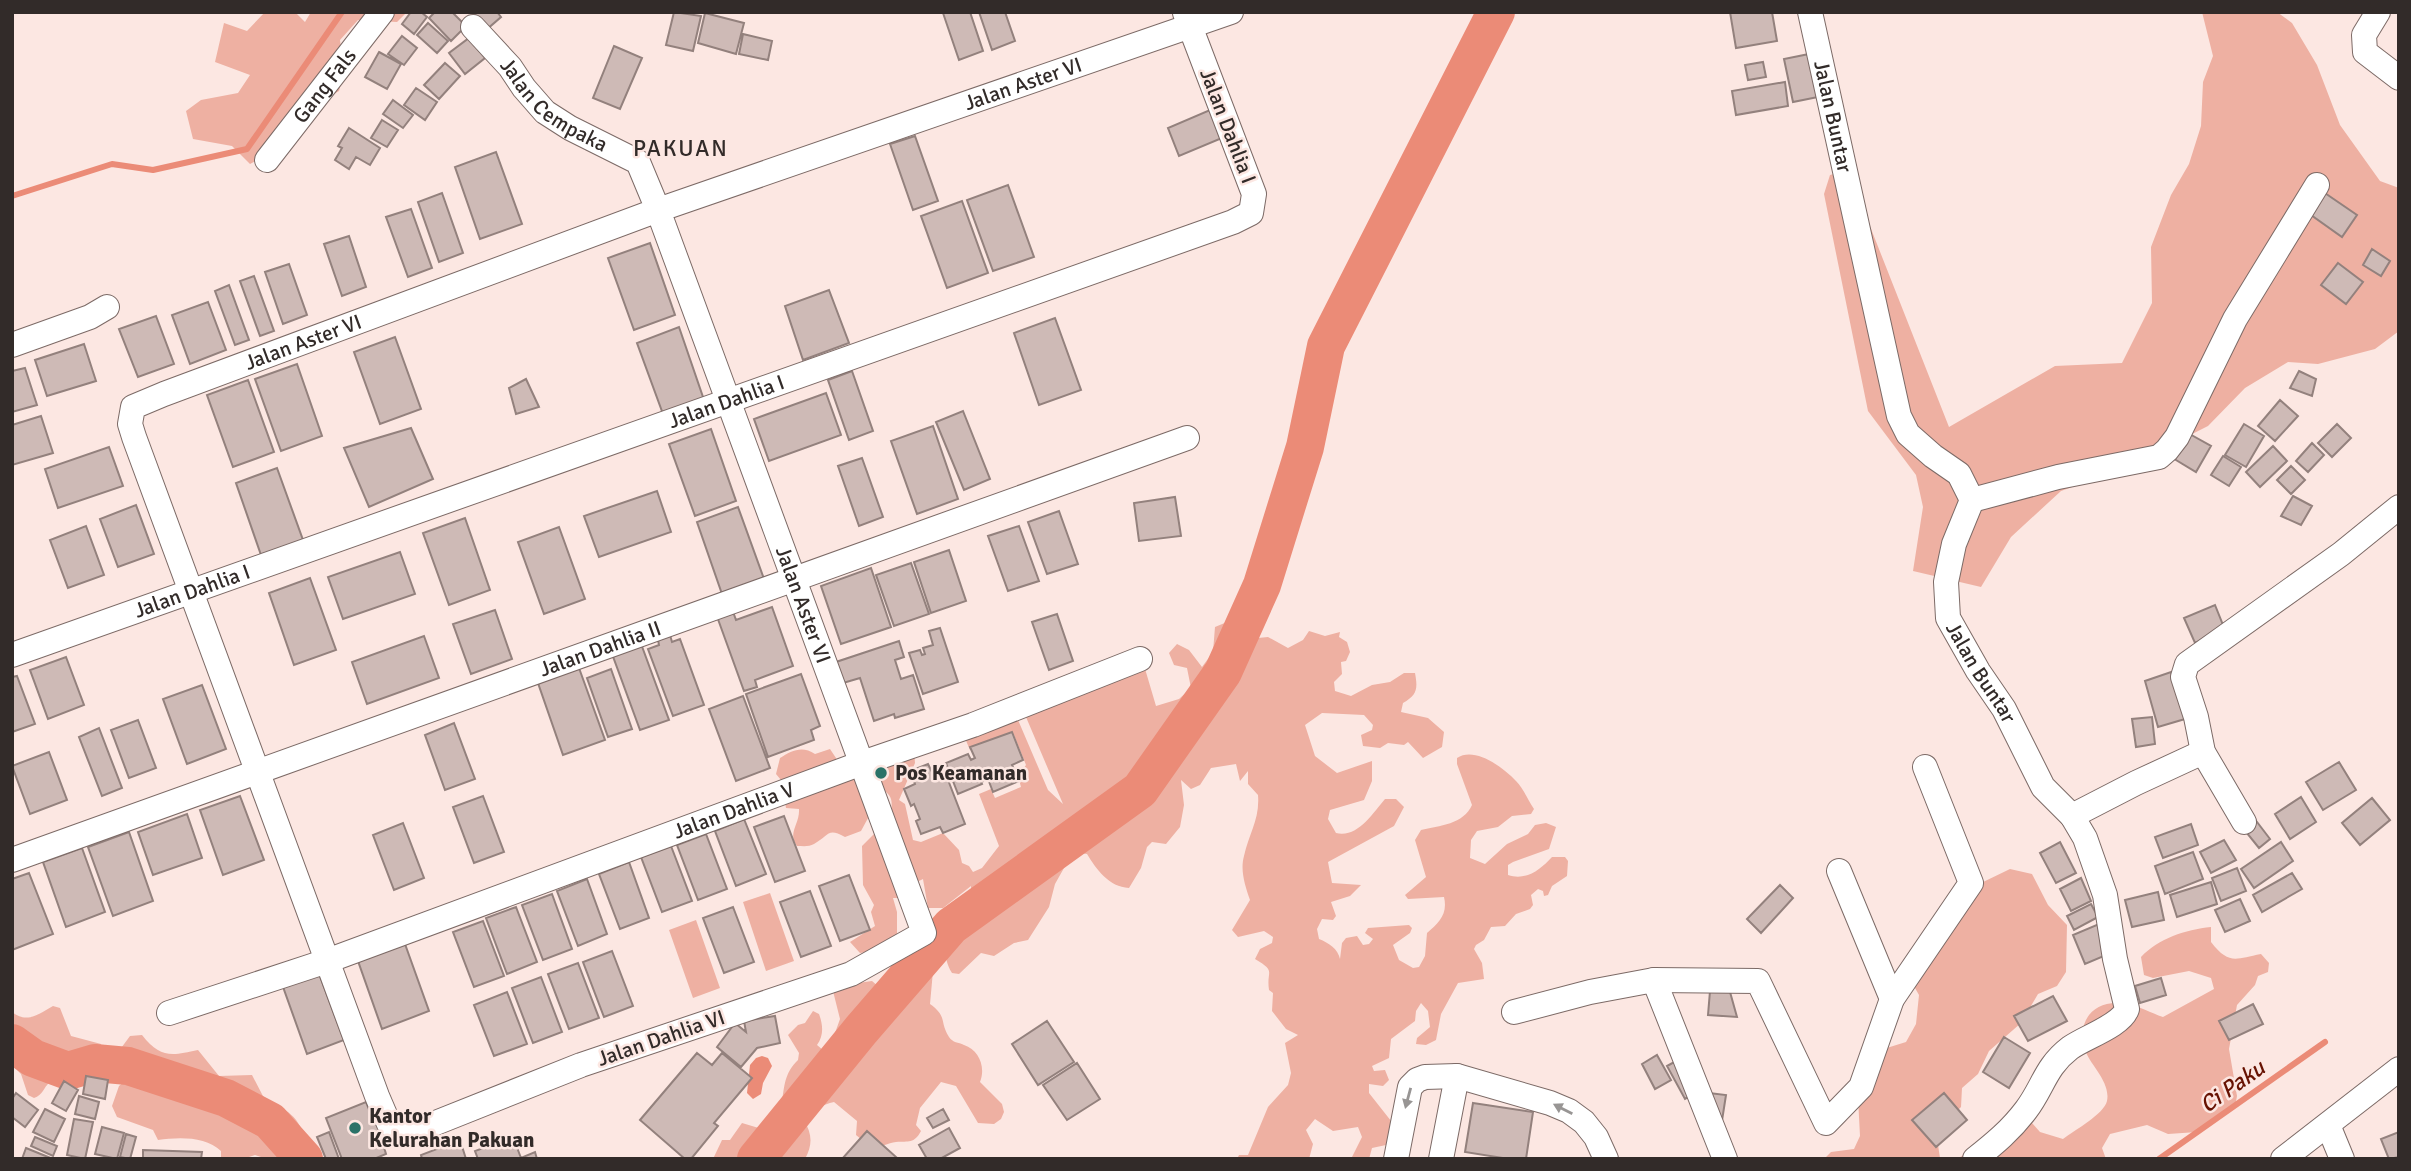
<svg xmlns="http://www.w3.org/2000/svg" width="2411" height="1171" font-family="Signika,sans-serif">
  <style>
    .green { fill: #eeb0a2 }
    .water { fill: #eb8b77 }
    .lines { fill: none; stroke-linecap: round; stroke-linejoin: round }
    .stream { stroke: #eb8b77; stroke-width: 6 }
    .river { stroke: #eb8b77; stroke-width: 38 }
    .building { fill: #cebab6; stroke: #93817d; stroke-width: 2 }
    .street-casing { stroke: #7c6a66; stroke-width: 26 }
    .street { stroke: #fff; stroke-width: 24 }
    .oneway { fill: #989594 }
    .poi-dot { fill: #2b7268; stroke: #fce7e2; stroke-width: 2.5 }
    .labels { text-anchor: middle; stroke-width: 5; stroke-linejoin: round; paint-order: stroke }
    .street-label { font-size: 21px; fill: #322b29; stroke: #fce7e2 }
    .poi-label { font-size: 21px; font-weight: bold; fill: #322b29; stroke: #fce7e2; text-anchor: start }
    .neighbourhood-label { font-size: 23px; letter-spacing: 2px; fill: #322b29; stroke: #fce7e2 }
    .water-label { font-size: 23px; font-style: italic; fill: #671202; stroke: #fce7e2 }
  </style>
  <rect width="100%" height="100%" fill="#fce7e2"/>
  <path class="green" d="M265,12H295L305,22L311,12H407L397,22L358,20L340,40L344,73L339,91L303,112L285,145L250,164L232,146L193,139L186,111L201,100L238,93L250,75L215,62L224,23L247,31Z
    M2202,12H2277L2292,23L2317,65L2340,125L2380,181L2399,188V331L2375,349L2318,364L2288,362L2245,388L2208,426L2125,468L2061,491L2011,537L1981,587L1913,571L1923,507L1916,475L1868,411L1824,194L1830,175L1845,171L1864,211L1949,427L2055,366L2122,363L2152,303L2151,247L2171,195L2189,164L2201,126L2203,82L2213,56Z
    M1230,617L1243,646L1230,665L1229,680L1223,691L1236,683L1238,660L1258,638L1268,637L1288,648L1303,640L1309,631L1325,636L1340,632L1339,637L1347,642L1350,652L1346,661L1341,662L1342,674L1334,682L1335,691L1351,696L1372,685L1390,682L1404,673H1415C1418,689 1417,695 1403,703L1401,712L1428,718L1444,732L1442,747L1423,758L1408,742L1404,745L1388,743L1380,748L1363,746L1361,735L1372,730L1373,725L1364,715L1322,713L1305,725L1315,756L1337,773L1372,761V781L1364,800L1330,810L1328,819L1336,833C1358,838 1372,814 1385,799H1396L1404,807L1394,826L1328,862L1332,883L1361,885L1350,896L1331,902L1336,916L1333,920L1322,919L1317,929L1319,939C1329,943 1338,949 1340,959L1342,943L1346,938L1357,936L1363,945L1369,944L1373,939L1365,933L1368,928L1409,925L1412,928L1410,933L1393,945L1399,960L1413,968L1419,967L1425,956L1427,933C1439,923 1448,914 1444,897L1408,899L1405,895L1426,877L1415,840L1421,830C1439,826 1464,824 1472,805L1457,764V758C1475,746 1504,768 1516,781C1523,788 1528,800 1534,809L1531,814L1512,816L1498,827L1477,831L1471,840L1470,858L1485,864L1507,844L1528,834L1535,825L1546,823L1556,827L1549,849L1513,862L1508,865V875C1526,881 1540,870 1552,857H1565L1568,861L1567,876L1552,886L1548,895L1544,896L1543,891L1538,889L1531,895L1533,905L1530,909L1516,914L1505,926L1491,927L1484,940L1476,945L1474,949L1482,963L1484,979L1458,983L1441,1014L1436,1040L1426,1045L1416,1044L1417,1038L1430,1027L1428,1011L1421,1003L1416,1011L1415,1021L1391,1039L1389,1058L1372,1066L1374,1071L1385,1070L1389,1080L1383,1086L1369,1084V1093L1395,1126L1386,1145L1372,1148L1369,1159H1351L1362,1137L1358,1127L1333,1131L1315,1119L1306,1130L1313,1144L1309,1159H1237L1239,1155H1248L1268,1107L1288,1085L1291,1073L1285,1043L1298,1035L1286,1029L1272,1011L1273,993L1269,990C1266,970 1277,972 1255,959L1260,949L1272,943L1273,937L1264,931L1238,937L1232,930L1250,900C1245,886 1240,870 1244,856C1249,833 1260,819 1258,795L1248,784V771L1240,781L1236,764L1211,768L1200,785L1191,789L1181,780L1184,805L1180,827L1166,844L1152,842L1147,847L1141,868L1129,888C1109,887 1096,869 1087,854L1073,852L1055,884L1049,907L1028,940L1014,943L994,956L981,953L959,974L952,973C941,955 949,945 940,925L955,903L971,892V886L943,908H928L923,879L911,885L907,898H893L897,912V934L866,952L860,953L850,942L875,926L871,912L874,905L863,885L862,846L874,834L894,841C893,834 890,825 891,817C892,798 894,798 879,786L878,778L887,764L914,750L915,763L899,800L905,804L913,840L921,842L943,833L959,850L962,863L969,866L973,872L982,868L999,846L979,794L991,789L995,798L1021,787L1018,776L1026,765L1014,735L970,750L964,736L1015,713L1048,790L1063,804L1023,710L1143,662L1156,706L1179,699L1191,688L1187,668L1174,665L1169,653L1177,644L1189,650L1202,667L1213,652L1215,627L1227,622Z
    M830,749L838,761L856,770L874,807L861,831L845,837C827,827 829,836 814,844C809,847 803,846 797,846C787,833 800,824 799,809L786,808L781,780L776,774L780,758C791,751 802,745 815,754Z
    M2010,869L2032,874L2048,905L2067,925L2066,972L2057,986L2038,994L2021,1023L1989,1051L1978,1074L1962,1088L1961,1107L1936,1132L1940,1158L1943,1159H1824L1831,1152L1854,1149L1860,1136L1858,1098L1877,1051L1906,1042L1916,1024L1919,995L1907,974L1979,884Z
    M770,893L794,961L766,971L743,902Z
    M696,920L720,988L693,998L669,930Z
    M2211,927V942C2229,965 2235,959 2261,954L2269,963L2268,972L2258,976L2255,985L2237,1005L2229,1049L2237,1096L2235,1107L2197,1132L2168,1134L2147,1125L2110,1134L2102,1148L2106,1159H1957L2021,1121L2032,1123L2040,1132L2063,1139C2075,1130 2104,1114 2107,1101C2111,1081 2089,1065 2084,1047C2077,1017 2097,998 2127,1004C2139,1006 2151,1013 2163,1017L2214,989L2211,978L2189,971L2153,978L2144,975L2141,957C2159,938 2185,930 2211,927Z
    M905,957L912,960L917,970L929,964L933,971L930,1004C948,1017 939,1021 949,1037C953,1043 958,1042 964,1045C979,1050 986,1067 980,1082L1002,1104L1004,1112L1001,1119L994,1124L978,1123L956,1086L941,1082L920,1108L916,1125L921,1131C914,1144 909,1141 896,1142C888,1143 880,1147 873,1149L856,1135L857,1121L834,1102C823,1104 811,1111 804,1120C812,1134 813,1144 805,1159H713L722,1140H730L742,1123L762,1129C794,1113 773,1083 798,1060L799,1053L788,1035L798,1025L805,1023L813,1011L819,1014C823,1025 824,1035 817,1045L823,1050L830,1047L840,1019L833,991L858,983L872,981L886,993L892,989Z
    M53,1006L60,1008L71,1036L101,1044L103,1051C93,1066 84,1072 66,1076C60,1078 54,1078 50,1082C43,1088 43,1095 34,1098L28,1095L21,1074L12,1065V1012C27,1024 39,1014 53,1006Z
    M142,1035C160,1058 171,1056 198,1050L219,1076L252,1075L265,1100C286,1108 301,1118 305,1141L295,1156L289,1159H267L255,1155L243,1159H221V1151C206,1136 178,1137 158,1140L153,1130L117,1117L112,1106L119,1086L125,1081L141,1078V1066L121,1060L116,1055L130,1036Z"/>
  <path class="water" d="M762,1056L768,1058L772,1066L763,1083L761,1094L753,1099L747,1093L750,1065L756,1058Z"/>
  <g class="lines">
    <path class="stream" d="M12,196L112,164L153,170L247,149L342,12
      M2159,1159L2325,1042"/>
    <path class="river" d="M12,1043L33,1058L68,1071L95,1063L128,1066L226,1098L270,1121L304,1159
      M756,1159L861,1030L951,926L1140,790L1223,672L1262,585L1305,447L1326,346L1496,12"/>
  </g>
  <path class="building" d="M411,12H421L427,17L414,34L402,24Z
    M435,12H452L466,26L451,41L429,18Z
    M477,12H497L501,17L486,30L473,16Z
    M674,12L701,16L693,51L666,45Z
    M946,12H970L983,51L959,60L943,13Z
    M979,12H1005L1015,41L992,50Z
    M1730,12H1772L1777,41L1736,48Z
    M705,13L744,23L736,54L698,43Z
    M428,23L448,41L437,53L417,35Z
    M743,34L772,41L768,60L739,54Z
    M402,36L417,48L404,65L388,54Z
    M469,38L485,58L465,74L449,53Z
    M614,46L642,58L620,109L593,98Z
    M379,52L401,64L387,89L365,77Z
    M1814,53L1823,96L1793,102L1784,59Z
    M1763,62L1766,77L1748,80L1745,65Z
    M445,63L460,76L439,99L424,85Z
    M1785,82L1788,106L1736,115L1732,91Z
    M416,88L437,102L425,120L404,105Z
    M393,100L413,115L403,128L383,114Z
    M1210,110L1222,138L1179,156L1168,128Z
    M382,120L398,130L387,147L371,138Z
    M349,128L380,148L370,165L356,157L349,169L335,160L342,148L338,146Z
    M915,136L938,201L913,210L890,144Z
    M496,152L522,224L480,239L455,167Z
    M1008,185L1034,257L993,271L967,200Z
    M2319,189L2357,215L2342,237L2304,210Z
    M442,193L463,253L439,262L418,202Z
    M962,201L988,273L947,288L921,216Z
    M411,209L432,268L408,277L386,217Z
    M349,236L366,287L342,296L324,244Z
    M650,243L675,315L634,330L608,258Z
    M2372,249L2390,261L2381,276L2363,265Z
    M2338,263L2363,282L2346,304L2321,285Z
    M289,264L307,315L283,324L265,272Z
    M254,276L274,331L260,336L240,281Z
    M229,285L249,340L235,345L215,291Z
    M829,290L849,343L803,360L785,306Z
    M208,302L226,350L190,364L172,315Z
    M156,316L174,364L138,377L119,329Z
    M1055,318L1081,390L1039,405L1014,333Z
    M679,327L704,400L663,414L637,343Z
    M395,337L421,409L380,424L354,352Z
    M84,344L96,381L47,396L35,360Z
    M297,364L322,436L281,451L255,379Z
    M25,368L37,405L12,412V371Z
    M852,371L873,431L849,440L828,380Z
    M2299,371L2316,379L2312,396L2290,388Z
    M526,379L539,407L516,414L509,388Z
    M248,380L274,452L233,467L207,395Z
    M826,393L841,435L769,461L754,419Z
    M2280,400L2298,416L2275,441L2258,426Z
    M963,411L990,479L964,490L936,422Z
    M41,416L53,453L12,465V425Z
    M2244,424L2264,436L2246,467L2225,455Z
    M2337,424L2351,438L2332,457L2318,443Z
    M933,426L958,499L917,514L891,441Z
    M411,428L433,479L369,507L344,448Z
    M711,429L736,501L695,516L669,444Z
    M2186,432L2211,446L2196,472L2171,457Z
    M2312,443L2324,455L2308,472L2296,461Z
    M2273,446L2287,461L2260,487L2246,472Z
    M109,447L123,486L58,508L45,469Z
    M2223,456L2241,467L2229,486L2211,475Z
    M862,458L883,517L859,526L838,466Z
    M2291,466L2305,480L2291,494L2277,480Z
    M277,468L303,540L261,555L236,483Z
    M657,491L671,532L599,557L584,516Z
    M2293,496L2312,506L2301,525L2281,516Z
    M1175,497L1181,536L1139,541L1134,503Z
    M136,505L154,554L118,567L100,519Z
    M738,507L764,579L722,594L697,522Z
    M1059,511L1078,564L1047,574L1028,522Z
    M465,518L490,590L449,605L423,533Z
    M86,526L104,575L68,588L50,540Z
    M1019,526L1039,581L1008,591L988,536Z
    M559,527L585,599L544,614L518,542Z
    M949,550L966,601L931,613L914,562Z
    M400,552L415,594L343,619L328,577Z
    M911,563L929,614L894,626L876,575Z
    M871,568L891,627L841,644L821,586Z
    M310,578L336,650L294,665L269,593Z
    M2215,605L2225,630L2195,643L2184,618Z
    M731,606L736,620L772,607L793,666L755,680L757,687L744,691L715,611Z
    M495,610L512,659L471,674L453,624Z
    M1057,614L1073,661L1049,670L1032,622Z
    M940,628L958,682L923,694L909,653L920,650L922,655L925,654L923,648L933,645L929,631Z
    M670,635L672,642L680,639L704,705L673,716L648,649L659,645L658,640Z
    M424,636L439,678L367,704L352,662Z
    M640,641L669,720L640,730L611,651Z
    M899,641L904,657L895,660L901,679L913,675L924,709L895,718L894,714L874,721L860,678L843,683L836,662Z
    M66,657L84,705L48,719L30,670Z
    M579,668L605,740L563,755L538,683Z
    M611,669L632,729L608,737L587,678Z
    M2171,672L2185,719L2158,727L2145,681Z
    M801,674L820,726L811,730L814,740L768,757L746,694Z
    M17,676L35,724L12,732V677Z
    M202,685L226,749L187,764L163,699Z
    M743,696L770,768L736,781L709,709Z
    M2152,717L2155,744L2136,747L2132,719Z
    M138,720L156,768L129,778L111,730Z
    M454,723L475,779L445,790L425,735Z
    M99,728L122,788L102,796L79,737Z
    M1012,732L1023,760L1012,765L1019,781L993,792L988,779L981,782L982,784L958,794L946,763L968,754L971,760L975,758L970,747Z
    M49,752L67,800L30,814L12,766Z
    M2339,762L2356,790L2323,810L2306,782Z
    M928,764L932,772L943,767L965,824L943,833L940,827L921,834L916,821L920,819L914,804L911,806L904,789L915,784L910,771Z
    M240,796L264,860L223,875L200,810Z
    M483,796L504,852L474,863L453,807Z
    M2301,797L2316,822L2290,839L2275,814Z
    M2372,798L2390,820L2360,845L2342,823Z
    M187,814L202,858L153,875L138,832Z
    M784,816L805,871L775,882L754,827Z
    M2254,818L2270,839L2259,848L2242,827Z
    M744,819L766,874L736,886L715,831Z
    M403,823L424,878L394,890L373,835Z
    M2191,824L2198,845L2163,858L2155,837Z
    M129,832L153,901L113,916L88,847Z
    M706,834L727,889L698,900L677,845Z
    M2224,840L2236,860L2211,873L2200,852Z
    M2060,842L2076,873L2056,883L2040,853Z
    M2281,842L2293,861L2254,888L2241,869Z
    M671,846L692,901L662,912L641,857Z
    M82,848L105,912L66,927L43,862Z
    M2193,852L2203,879L2165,894L2155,866Z
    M629,862L649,918L620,929L599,874Z
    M2237,868L2246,891L2221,901L2212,878Z
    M29,873L53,934L12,950V879Z
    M2292,873L2302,889L2262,912L2253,895Z
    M849,875L870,930L840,941L819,886Z
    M2081,878L2091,901L2071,911L2060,889Z
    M587,879L607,934L578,946L557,891Z
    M2211,882L2217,904L2177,917L2170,895Z
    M1780,885L1793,898L1761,933L1747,919Z
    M810,891L831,946L801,957L780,902Z
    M2158,892L2164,920L2132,927L2125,900Z
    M552,894L572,949L543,960L522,905Z
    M2240,899L2250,921L2225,932L2215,910Z
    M2091,904L2098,917L2074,930L2067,916Z
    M516,907L537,962L507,974L486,918Z
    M733,907L754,962L724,973L703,918Z
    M483,921L504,976L474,987L453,932Z
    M2099,924L2111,953L2085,964L2073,935Z
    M405,944L429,1011L382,1029L358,961Z
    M612,951L633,1006L604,1017L583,962Z
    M578,963L599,1018L569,1029L548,974Z
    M318,971L344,1040L307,1054L282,984Z
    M541,977L562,1032L533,1043L512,988Z
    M2161,978L2166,995L2140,1003L2135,986Z
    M1710,991L1730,992L1737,1017L1708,1015Z
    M507,992L527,1044L494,1056L474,1005Z
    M2053,996L2067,1021L2028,1041L2014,1016Z
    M2253,1004L2263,1024L2229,1040L2219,1021Z
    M775,1016L780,1043L757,1048L741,1067L717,1047L735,1023L746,1032L744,1021Z
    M1047,1021L1074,1062L1038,1085L1012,1044Z
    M2004,1037L2030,1053L2009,1088L1983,1072Z
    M697,1053L712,1065L722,1053L752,1078L714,1123L718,1126L691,1159H685L640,1120Z
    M1657,1055L1671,1080L1655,1089L1642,1064Z
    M1687,1055L1705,1088L1685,1099L1667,1066Z
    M1077,1063L1100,1099L1067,1120L1043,1085Z
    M86,1076L108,1080L105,1099L83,1094Z
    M64,1081L78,1090L66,1111L52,1103Z
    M16,1093L38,1110L25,1127L12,1117V1099Z
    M1709,1093L1726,1095L1721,1127Z
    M1944,1093L1967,1120L1936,1147L1912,1120Z
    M79,1096L99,1102L95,1119L75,1114Z
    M366,1102L373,1119L375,1118L386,1154L374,1159H342L326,1118Z
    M1473,1103L1533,1112L1526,1159H1509L1465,1152Z
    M45,1109L65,1119L54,1142L33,1132Z
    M943,1109L949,1120L933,1128L927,1118Z
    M74,1119L93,1122L85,1159L67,1155Z
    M102,1127L124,1133L117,1159L95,1154Z
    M949,1128L960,1148L940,1159H927L919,1145Z
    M867,1131L896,1157L894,1159H842Z
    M329,1132L339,1159H326L317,1137Z
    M2399,1132V1157L2389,1159L2381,1139Z
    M126,1134L136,1137L130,1159L120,1157Z
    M35,1137L57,1146L53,1156L31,1146Z
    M513,1137L521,1158L535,1152L537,1159H478L475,1151Z
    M460,1140L466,1159H422L421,1155Z
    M26,1148L53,1159H22Z
    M143,1150L202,1152L201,1159H143Z"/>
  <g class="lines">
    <g class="street-casing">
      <g id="street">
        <path id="s1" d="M1810,12L1899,416L1908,434L1933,456L1959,474L1972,500L1954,544L1946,582L1948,618L1978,671L2004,709L2043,787L2072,816L2085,838L2105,895L2115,959L2127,1009C2121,1026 2085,1037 2070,1048C2045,1067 2043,1088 2026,1110C2011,1130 1994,1144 1975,1159"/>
        <path d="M2378,12L2364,35L2365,52L2399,78"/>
        <path id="s2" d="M473,27L510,67L524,88L545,112L570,128L638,162L658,210L924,933L851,974L581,1065L418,1130H400L389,1124L377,1096L134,437L130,424L133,407L164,394L658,210L1231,12"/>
        <path id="s3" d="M267,160L382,12"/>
        <path d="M12,345L90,317L107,307"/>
        <path d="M1972,500L2058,477L2159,457L2167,450L2177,437L2235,319L2317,185"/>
        <path id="s4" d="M12,655L1233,222L1251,213L1254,194L1185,13"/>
        <path d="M2072,816L2136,783L2203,752"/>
        <path d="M2244,822L2203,752L2196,717L2183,677L2187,664L2341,554L2399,507"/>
        <path id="s5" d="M12,860L1187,438"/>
        <path d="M1839,871L1892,999"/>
        <path d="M1654,980L1758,981L1826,1123L1861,1087L1892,999L1971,883L1925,767"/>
        <path d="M1514,1012L1590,992L1654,980L1725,1159"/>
        <path id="s6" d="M169,1013L327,961L862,763L973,725L1140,659"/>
        <path d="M2328,1125L2342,1159"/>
        <path d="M1396,1159L1410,1087L1417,1080L1425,1077L1457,1076L1550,1103L1569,1111L1584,1122L1596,1137L1606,1159"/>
        <path d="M1441,1159L1457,1076"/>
        <path d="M2283,1159L2399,1069"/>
      </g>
    </g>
    <use href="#street" class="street"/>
  </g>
  <defs><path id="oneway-solid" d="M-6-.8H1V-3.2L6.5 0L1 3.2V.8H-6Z" transform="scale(1.75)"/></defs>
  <g class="oneway">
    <use href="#oneway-solid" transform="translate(1408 1098) rotate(105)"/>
    <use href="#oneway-solid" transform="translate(1563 1109) rotate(-153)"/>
  </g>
  <g class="poi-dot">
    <circle cx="881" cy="773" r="7"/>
    <circle cx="355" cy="1128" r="7"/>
  </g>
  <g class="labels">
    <g class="street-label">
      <text dy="7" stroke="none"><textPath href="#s2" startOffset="3325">Jalan Aster VI</textPath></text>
      <text dy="7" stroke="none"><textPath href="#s3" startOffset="94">Gang Fals</textPath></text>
      <text dy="7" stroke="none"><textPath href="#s2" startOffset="114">Jalan Cempaka</textPath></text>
      <text dy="7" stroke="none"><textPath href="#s1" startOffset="107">Jalan Buntar</textPath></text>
      <text transform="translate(1228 126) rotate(69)" y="7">Jalan Dahlia I</text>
      <text dy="7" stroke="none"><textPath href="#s2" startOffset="2560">Jalan Aster VI</textPath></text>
      <text dy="7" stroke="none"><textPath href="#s4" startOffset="758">Jalan Dahlia I</textPath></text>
      <text dy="7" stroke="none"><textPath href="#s4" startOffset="191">Jalan Dahlia I</textPath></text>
      <text dy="7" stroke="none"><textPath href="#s2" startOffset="690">Jalan Aster VI</textPath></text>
      <text dy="7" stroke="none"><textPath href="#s5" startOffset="625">Jalan Dahlia II</textPath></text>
      <text dy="7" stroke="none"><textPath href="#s1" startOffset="714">Jalan Buntar</textPath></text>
      <text dy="7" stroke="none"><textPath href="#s6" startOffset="600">Jalan Dahlia V</textPath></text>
      <text transform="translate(661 1038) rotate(-19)" y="7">Jalan Dahlia VI</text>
    </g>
    <g class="poi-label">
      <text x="895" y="780">Pos Keamanan</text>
      <text x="369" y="1123">Kantor<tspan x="369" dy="24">Kelurahan Pakuan</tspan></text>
    </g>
    <g class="neighbourhood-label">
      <text x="681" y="156">PAKUAN</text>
    </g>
    <g class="water-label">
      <text transform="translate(2232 1086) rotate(-35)" y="8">Ci Paku</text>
    </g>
  </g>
  <rect width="2411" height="1171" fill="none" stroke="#322b29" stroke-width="28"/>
</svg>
